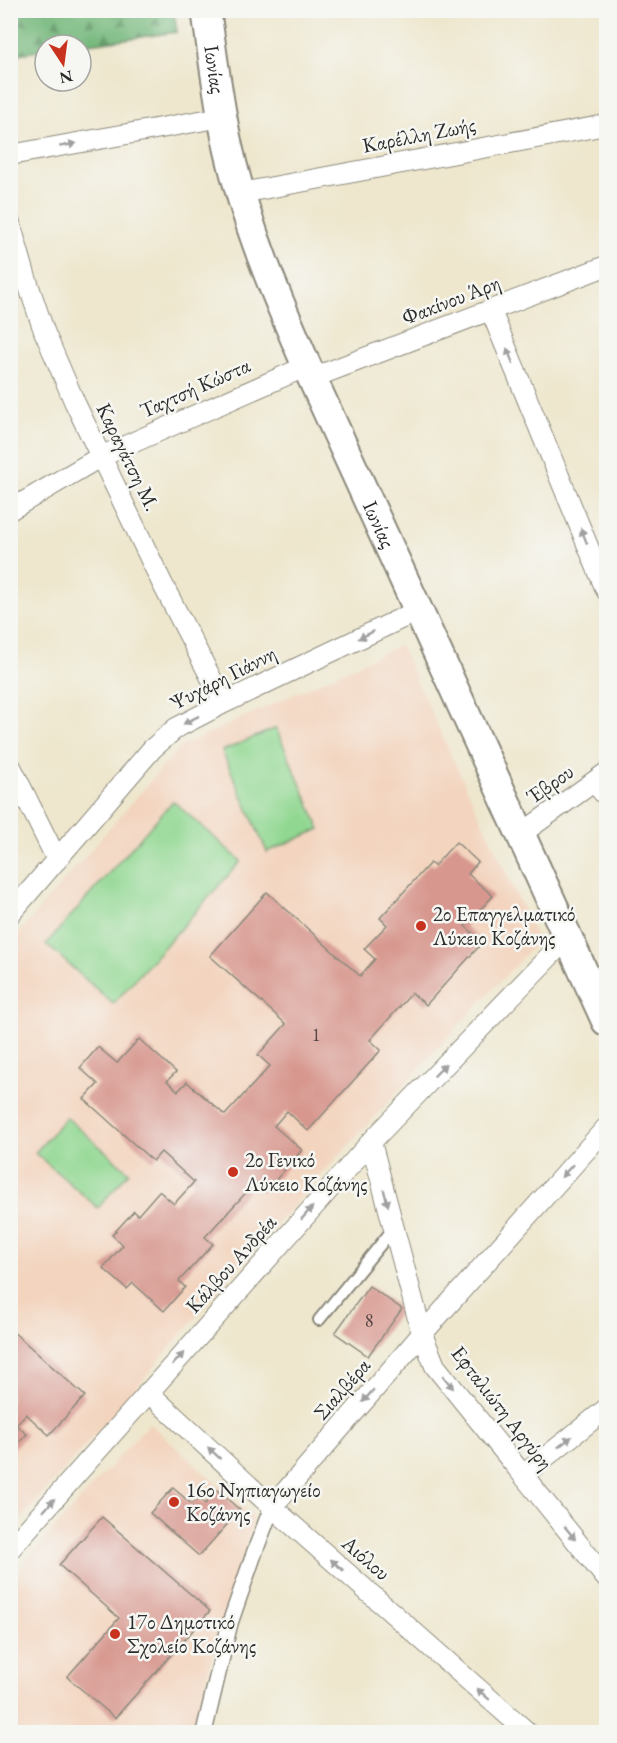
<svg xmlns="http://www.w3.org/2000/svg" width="617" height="1743" font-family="'EB Garamond',serif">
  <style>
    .built { fill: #f3d4be }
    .forest { fill: url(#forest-firs); stroke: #507253; stroke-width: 1.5 }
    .garden { fill: #90d791; stroke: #5e815e; stroke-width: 1.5 }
    .building { fill: #d7978e }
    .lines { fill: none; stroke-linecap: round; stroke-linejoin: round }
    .service-casing { stroke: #8c897c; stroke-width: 14 }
    .pedestrian-casing { stroke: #8c897c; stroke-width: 18 }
    .minor-casing { stroke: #8c897c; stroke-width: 22 }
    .secondary-casing { stroke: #8c897c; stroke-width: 32 }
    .service { stroke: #fff; stroke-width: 10 }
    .pedestrian { stroke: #fff; stroke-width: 15 }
    .minor { stroke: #fff; stroke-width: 20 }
    .secondary { stroke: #fff; stroke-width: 28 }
    .oneway { fill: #a0a0a0 }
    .poi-dot { fill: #c8321e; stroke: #f6f6f2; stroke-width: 2 }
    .labels { text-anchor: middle; stroke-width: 5; stroke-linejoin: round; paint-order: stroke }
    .number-label { font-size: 18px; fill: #564644 }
    .street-label { font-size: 21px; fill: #2b2b2b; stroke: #f6f6f2 }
    .poi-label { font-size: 21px; fill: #2b2b2b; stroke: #f6f6f2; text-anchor: start }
  </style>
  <defs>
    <pattern id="forest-firs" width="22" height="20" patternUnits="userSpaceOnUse" patternTransform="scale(1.5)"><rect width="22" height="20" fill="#74b87b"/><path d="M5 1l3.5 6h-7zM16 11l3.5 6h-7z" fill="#5f9665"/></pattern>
  </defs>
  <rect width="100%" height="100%" fill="#f6f6f2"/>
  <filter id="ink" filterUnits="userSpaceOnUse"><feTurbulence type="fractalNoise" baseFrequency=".0167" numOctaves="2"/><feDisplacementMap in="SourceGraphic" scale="12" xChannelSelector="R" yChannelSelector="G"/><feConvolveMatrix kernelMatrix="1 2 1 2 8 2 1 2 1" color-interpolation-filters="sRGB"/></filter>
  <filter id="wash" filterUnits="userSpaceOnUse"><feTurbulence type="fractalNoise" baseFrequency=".008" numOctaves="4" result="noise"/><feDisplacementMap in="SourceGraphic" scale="24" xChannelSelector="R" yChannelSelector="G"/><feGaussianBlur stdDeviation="1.35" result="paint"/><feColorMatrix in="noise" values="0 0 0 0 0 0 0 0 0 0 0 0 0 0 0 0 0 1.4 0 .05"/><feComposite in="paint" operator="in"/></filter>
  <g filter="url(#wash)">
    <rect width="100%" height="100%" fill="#eee7ce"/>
    <path class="built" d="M400,645L538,941L442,1043L252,1251L141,1382L11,1530V942L180,747Z
      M149,1423L255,1518L228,1600L192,1732H11L10,1578Z"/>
    <path class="forest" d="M35,10L174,11L177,32L81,45H45V50L11,55V15Z"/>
    <path class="garden" d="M276,728L320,829L267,852L222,751Z
      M173,801L241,861L113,1004L46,944Z
      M66,1117L129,1172L98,1208L35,1153Z"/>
    <g id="blocks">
      <path class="building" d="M456,842L478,862L468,874L493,896L465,926L483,942L426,1005L412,993L370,1040L381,1050L308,1131L287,1111L274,1126L302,1150L265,1192L255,1183L205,1237L213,1244L179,1281L185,1287L164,1311L133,1283L127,1289L103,1268L123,1245L112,1235L134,1211L138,1215L159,1191L174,1204L194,1182L161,1152L153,1161L84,1099L98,1084L80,1068L98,1047L117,1063L139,1039L176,1072L167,1081L178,1091L187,1082L225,1115L270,1066L258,1055L286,1024L210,956L267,892L360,976L375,959L364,949L387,925L380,918L430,863L434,866Z
        M369,1286L402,1309L368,1356L335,1333Z
        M10,1329L85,1396L49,1435L26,1414L16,1425L27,1434L10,1452Z
        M173,1488L192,1504L198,1498L205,1504L217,1490L240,1510L199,1556L150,1513Z
        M102,1517L210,1611L115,1718L67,1677L119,1618L59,1565Z"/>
    </g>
  </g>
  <g filter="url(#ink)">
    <use href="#blocks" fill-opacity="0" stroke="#8c897c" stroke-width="1.5"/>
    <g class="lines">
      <g class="service-casing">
        <path id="service" d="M319,1320L394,1228"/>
      </g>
      <g class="pedestrian-casing">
        <path id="pedestrian" d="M204,1732L230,1623L255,1551L272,1507"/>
      </g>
      <g class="minor-casing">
        <path id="minor" d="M10,155L222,117
          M241,193L606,125
          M10,223L26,278L44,331L75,403L163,585L224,703
          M491,311L606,590
          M312,378L606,266
          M10,510L100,457L307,366
          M10,765L57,860
          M594,782L606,796
          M521,834L606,773
          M10,914L152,749L176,728L224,703L419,610
          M371,1142L422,1334L435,1366L606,1578
          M148,1392L272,1507L527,1732
          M523,1475L606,1409
          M272,1507L422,1334L606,1128
          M10,1549L371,1142L568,937"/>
      </g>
      <g class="secondary-casing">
        <g id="secondary">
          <path id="s1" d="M206,10C213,56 218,101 228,146C246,226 279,303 312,378L606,1021"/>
        </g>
      </g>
      <use href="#service" class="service"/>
      <use href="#pedestrian" class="pedestrian"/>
      <use href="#minor" class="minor"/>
      <use href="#secondary" class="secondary"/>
    </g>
    <defs><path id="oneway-solid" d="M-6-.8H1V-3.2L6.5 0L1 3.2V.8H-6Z" transform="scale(1.5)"/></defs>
    <g class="oneway">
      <use href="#oneway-solid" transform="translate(68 145) rotate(-10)"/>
      <use href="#oneway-solid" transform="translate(510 356) rotate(-112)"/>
      <use href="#oneway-solid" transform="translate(584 536) rotate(-112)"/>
      <use href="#oneway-solid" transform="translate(366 635) rotate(154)"/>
      <use href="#oneway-solid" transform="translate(191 720) rotate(153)"/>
      <use href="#oneway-solid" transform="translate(440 1070) rotate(-46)"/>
      <use href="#oneway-solid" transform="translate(567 1171) rotate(132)"/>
      <use href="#oneway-solid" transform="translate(386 1198) rotate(75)"/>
      <use href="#oneway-solid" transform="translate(307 1213) rotate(-48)"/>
      <use href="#oneway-solid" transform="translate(178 1359) rotate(-48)"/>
      <use href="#oneway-solid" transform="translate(448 1382) rotate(51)"/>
      <use href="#oneway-solid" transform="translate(368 1396) rotate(131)"/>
      <use href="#oneway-solid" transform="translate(565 1442) rotate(-38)"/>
      <use href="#oneway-solid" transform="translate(214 1453) rotate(-137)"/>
      <use href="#oneway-solid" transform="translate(49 1505) rotate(-49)"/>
      <use href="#oneway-solid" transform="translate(570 1533) rotate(51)"/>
      <use href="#oneway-solid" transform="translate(337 1565) rotate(-139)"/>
      <use href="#oneway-solid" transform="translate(483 1694) rotate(-139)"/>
    </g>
  </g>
  <g class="poi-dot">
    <circle cx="421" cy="926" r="6"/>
    <circle cx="233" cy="1172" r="6"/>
    <circle cx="174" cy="1502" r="6"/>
    <circle cx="115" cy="1634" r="6"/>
  </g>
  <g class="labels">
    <g class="number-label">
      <text x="316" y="1041">1</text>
      <text x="369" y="1327">8</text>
    </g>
    <g class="street-label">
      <text dy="7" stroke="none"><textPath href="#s1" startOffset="60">Ιωνίας</textPath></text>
      <text transform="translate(419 135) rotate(-11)" y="7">Καρέλλη Ζωής</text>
      <text transform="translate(451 300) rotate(-21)" y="7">Φακίνου Άρη</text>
      <text transform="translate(195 388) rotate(-24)" y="7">Ταχτσή Κώστα</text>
      <text transform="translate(128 457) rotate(64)" y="7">Καραγάτση Μ.</text>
      <text dy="7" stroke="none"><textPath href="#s1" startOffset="546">Ιωνίας</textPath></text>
      <text transform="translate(223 678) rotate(-27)" y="7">Ψυχάρη Γιάννη</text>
      <text transform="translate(550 784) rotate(-35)" y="7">Έβρου</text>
      <text transform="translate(231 1264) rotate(-48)" y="7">Κάλβου Ανδρέα</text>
      <text transform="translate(342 1389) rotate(-49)" y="7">Σιαλβέρα</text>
      <text transform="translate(502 1408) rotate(52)" y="7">Εφταλιώτη Αργύρη</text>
      <text transform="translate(366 1558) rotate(41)" y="7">Αιόλου</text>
    </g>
    <g class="poi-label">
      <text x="433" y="921">2ο Επαγγελματικό<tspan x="433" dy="24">Λύκειο Κοζάνης</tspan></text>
      <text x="245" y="1167">2ο Γενικό<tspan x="245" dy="24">Λύκειο Κοζάνης</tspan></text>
      <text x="186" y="1497">16ο Νηπιαγωγείο<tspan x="186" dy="24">Κοζάνης</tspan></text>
      <text x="127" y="1629">17ο Δημοτικό<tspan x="127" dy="24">Σχολείο Κοζάνης</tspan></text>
    </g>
  </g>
  <rect width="617" height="1743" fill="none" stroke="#f6f6f2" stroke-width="36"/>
  <g transform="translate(63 63) rotate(167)"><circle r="28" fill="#f6f6f2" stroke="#a5a5a2" stroke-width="1.5"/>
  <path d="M0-4.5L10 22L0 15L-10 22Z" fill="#c8321e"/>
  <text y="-9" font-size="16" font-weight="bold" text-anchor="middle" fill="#2b2b2b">N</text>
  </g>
</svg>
